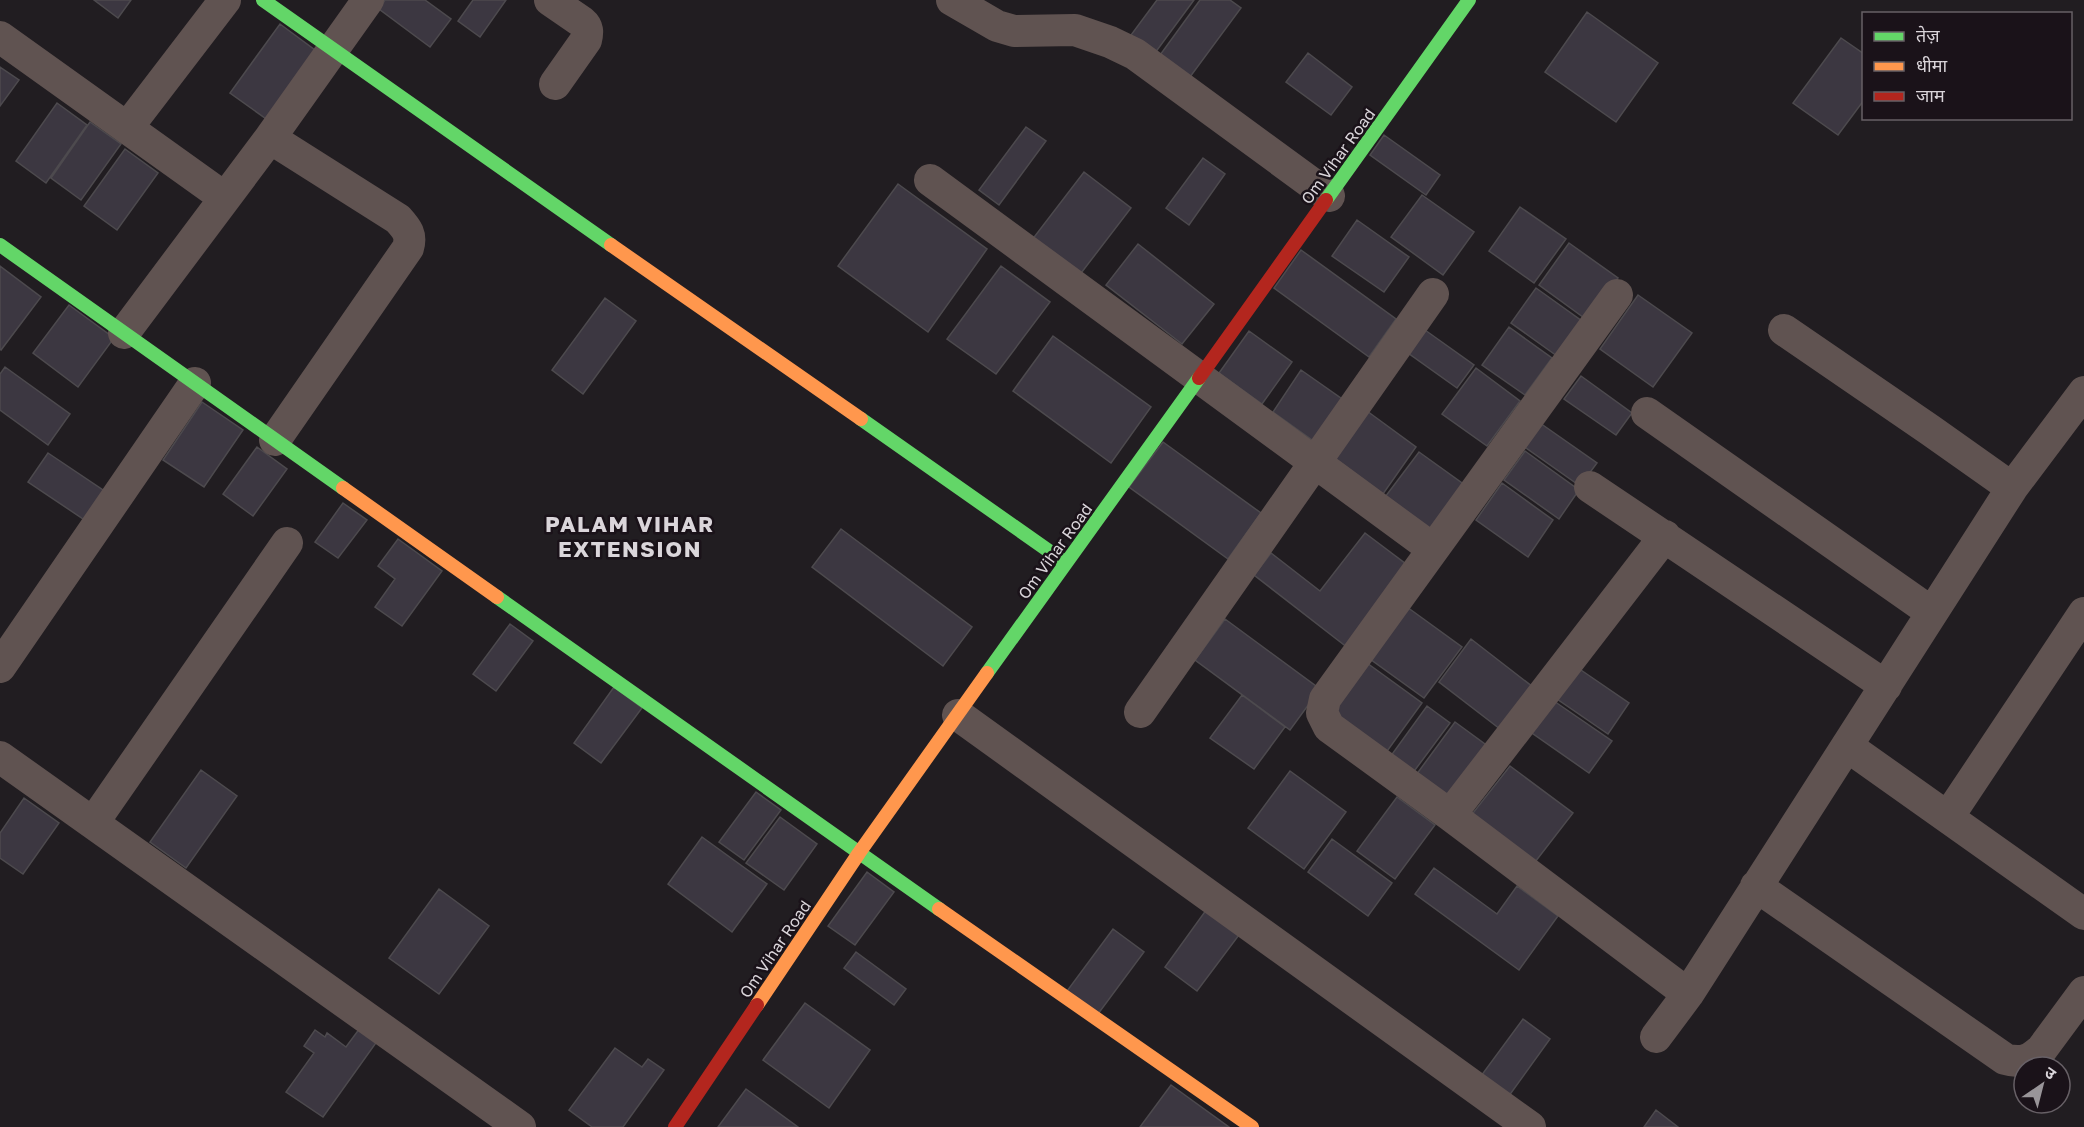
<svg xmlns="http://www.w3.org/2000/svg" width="2084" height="1127" font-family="'Golos Text','Noto Sans Devanagari',sans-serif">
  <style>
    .building { fill: #3c3741; stroke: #4d4a4e; stroke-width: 1.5 }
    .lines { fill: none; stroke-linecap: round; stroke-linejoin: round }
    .street { stroke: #605351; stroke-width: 32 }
    .fast { stroke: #63d668; stroke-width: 14 }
    .slow { stroke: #ff974d; stroke-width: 14 }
    .jam { stroke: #b3261e; stroke-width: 14 }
    .labels { text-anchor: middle; stroke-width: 5; stroke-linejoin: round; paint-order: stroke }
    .street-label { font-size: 16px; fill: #dad5da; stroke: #1a1219 }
    .district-label { font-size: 22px; font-weight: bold; letter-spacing: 1.5px; fill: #dad5da; stroke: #1a1219 }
  </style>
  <rect width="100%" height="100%" fill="#211d21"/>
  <path class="building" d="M94,0H131L118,18Z
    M385,0H425L451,19L430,47L379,9Z
    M473,0H506L480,37L458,21Z
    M1157,0H1194L1155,53L1131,35Z
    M1200,0H1230L1241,8L1190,77L1160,55Z
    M1587,12L1658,63L1616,122L1545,72Z
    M280,24L319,53L269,121L230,93Z
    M1841,38L1864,54V100L1838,135L1793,103Z
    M1308,53L1352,87L1331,115L1286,82Z
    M0,67L19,80L0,106Z
    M57,103L87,125L46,183L16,161Z
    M90,122L121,144L81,200L51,178Z
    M1026,127L1046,141L999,205L979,190Z
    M1384,135L1440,175L1426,195L1370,155Z
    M125,149L158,173L117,230L84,206Z
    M1203,158L1225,174L1189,225L1166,208Z
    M1084,172L1131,208L1075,281L1028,245Z
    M898,184L987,249L928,332L838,266Z
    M1422,195L1474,232L1443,275L1391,237Z
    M1520,207L1566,239L1534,283L1489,251Z
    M1357,220L1409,257L1384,292L1332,256Z
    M1569,243L1618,278L1587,320L1539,285Z
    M1138,244L1214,304L1182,344L1106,285Z
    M1301,250L1396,319L1369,357L1274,288Z
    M0,266L41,297L1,350L0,349Z
    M1001,266L1050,302L996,374L947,339Z
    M1536,288L1582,321L1557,356L1511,323Z
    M1638,295L1692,333L1653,387L1600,349Z
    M605,298L636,321L583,394L552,370Z
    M69,305L114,338L78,387L33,353Z
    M1509,327L1552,358L1525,395L1482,365Z
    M1425,330L1474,365L1457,388L1408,353Z
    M1249,331L1292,362L1262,404L1219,373Z
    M1053,336L1151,407L1111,463L1013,391Z
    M5,367L70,414L48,445L0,410V374Z
    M1476,368L1520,401L1487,446L1442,414Z
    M1301,370L1345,401L1315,442L1273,412Z
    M1581,376L1632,413L1616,435L1564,399Z
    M202,402L243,430L204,487L163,460Z
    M1367,411L1416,447L1383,494L1333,457Z
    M1540,423L1597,463L1580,486L1523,446Z
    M1163,442L1261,513L1228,559L1129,487Z
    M257,447L287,469L253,516L223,494Z
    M1525,451L1579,490L1559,519L1504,480Z
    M1419,452L1469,488L1436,534L1385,497Z
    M48,453L109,494L89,523L28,482Z
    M1502,483L1553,520L1528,557L1476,520Z
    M343,503L367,520L338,558L315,542Z
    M841,529L972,627L943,666L812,567Z
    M1365,533L1410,567L1348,648L1254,575L1271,553L1320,591Z
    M398,539L442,571L402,626L375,607L395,579L378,566Z
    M1407,607L1462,647L1424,698L1370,659Z
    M1225,619L1320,689L1290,730L1195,660Z
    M510,624L533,641L496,691L473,674Z
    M1471,639L1533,687L1500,729L1439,682Z
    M1367,663L1422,703L1385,754L1330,715Z
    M1578,668L1629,703L1608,734L1557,699Z
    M614,687L642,708L601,763L574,743Z
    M1242,695L1285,727L1254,769L1210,738Z
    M1551,699L1612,741L1589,773L1529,731Z
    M1427,706L1450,723L1412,774L1390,757Z
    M1455,722L1489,747L1450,800L1416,775Z
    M1510,766L1573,813L1532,866L1469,818Z
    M201,770L237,796L186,868L150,842Z
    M1290,771L1346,812L1304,869L1248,828Z
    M756,792L781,810L744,860L719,842Z
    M1397,797L1435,825L1395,879L1357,851Z
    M24,798L59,823L23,874L0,858V833Z
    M780,817L817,844L784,890L746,863Z
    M702,837L767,884L732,932L668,884Z
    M1332,839L1392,883L1368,916L1308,872Z
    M1434,868L1497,914L1517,886L1558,916L1519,970L1415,894Z
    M867,872L894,892L855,945L828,926Z
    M439,889L489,926L439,994L389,958Z
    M1209,906L1242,931L1197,991L1165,967Z
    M1113,929L1144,952L1098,1014L1067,991Z
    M856,952L906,989L894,1005L844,968Z
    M805,1003L870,1050L829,1108L763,1060Z
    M1523,1019L1550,1039L1506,1100L1478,1080Z
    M360,1028L378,1040L323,1117L286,1092L314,1053L304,1046L315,1030L325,1037L327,1033L346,1047Z
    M615,1048L642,1067L648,1059L664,1070L623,1127H592L569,1110Z
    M1171,1085L1229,1127H1140Z
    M746,1089L798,1127H718Z
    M1656,1110L1678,1127H1644Z"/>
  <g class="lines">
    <path class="street" d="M550,0L582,22C588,27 588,32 586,40L555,84
      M952,0L997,26L1014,31L1075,30L1110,42L1135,54L1329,196
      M0,37L225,198
      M127,128L225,0
      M270,138L398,219C407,229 412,235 408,248L275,440
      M930,180L1433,549
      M1617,295L1325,699L1322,713L1329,727L1450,815L1688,994
      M1784,330L1930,430L2012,488
      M124,333L270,138L368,0
      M1647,413L1931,612
      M1590,487L1886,686
      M0,667L195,383
      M1140,712L1433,294
      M958,715L1530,1127
      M1847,746L2084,914
      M0,757L520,1127
      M1450,815L1665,536
      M1948,817L2084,613
      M93,823L287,543
      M1756,886L2005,1059C2022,1064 2030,1060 2042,1049L2084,992
      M1656,1037L1688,994L2012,488L2084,392"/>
    <path class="fast" d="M263,0L611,245
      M1326,200L1469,0
      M0,245L343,488
      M861,419L1066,563
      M497,597L939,909
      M987,673L1199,378"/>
    <path class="slow" d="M611,245L861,419
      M343,488L497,597
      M939,909L1252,1127
      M757,1005L859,853L987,673"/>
    <path class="jam" d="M1199,378L1326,200
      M675,1127L757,1005"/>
  </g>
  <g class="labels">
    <g class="street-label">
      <text transform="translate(1338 156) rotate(-54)" y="6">Om Vihar Road</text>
      <text transform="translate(1055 551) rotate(-54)" y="6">Om Vihar Road</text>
      <text transform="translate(775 949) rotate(-56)" y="6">Om Vihar Road</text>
    </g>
    <g class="district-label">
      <text x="630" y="532">PALAM VIHAR<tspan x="630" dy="25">EXTENSION</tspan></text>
    </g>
  </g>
  <rect x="1862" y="12" width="210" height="108" fill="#1a1219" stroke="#676066" stroke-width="1.5"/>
  <rect x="1874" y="32" width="30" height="9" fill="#63d668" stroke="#676066" stroke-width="1.5"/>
  <text x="1916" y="42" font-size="18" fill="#dad5da">तेज़</text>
  <rect x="1874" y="62" width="30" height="9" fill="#ff974d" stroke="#676066" stroke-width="1.5"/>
  <text x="1916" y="72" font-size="18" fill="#dad5da">धीमा</text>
  <rect x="1874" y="92" width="30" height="9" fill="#b3261e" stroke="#676066" stroke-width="1.5"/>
  <text x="1916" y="102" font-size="18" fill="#dad5da">जाम</text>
  <g transform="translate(2042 1085) rotate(35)"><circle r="28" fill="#1a1219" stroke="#676066" stroke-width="1.5"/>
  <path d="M0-4.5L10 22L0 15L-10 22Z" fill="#999599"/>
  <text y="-9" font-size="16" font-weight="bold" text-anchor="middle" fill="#dad5da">उ</text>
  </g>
</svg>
